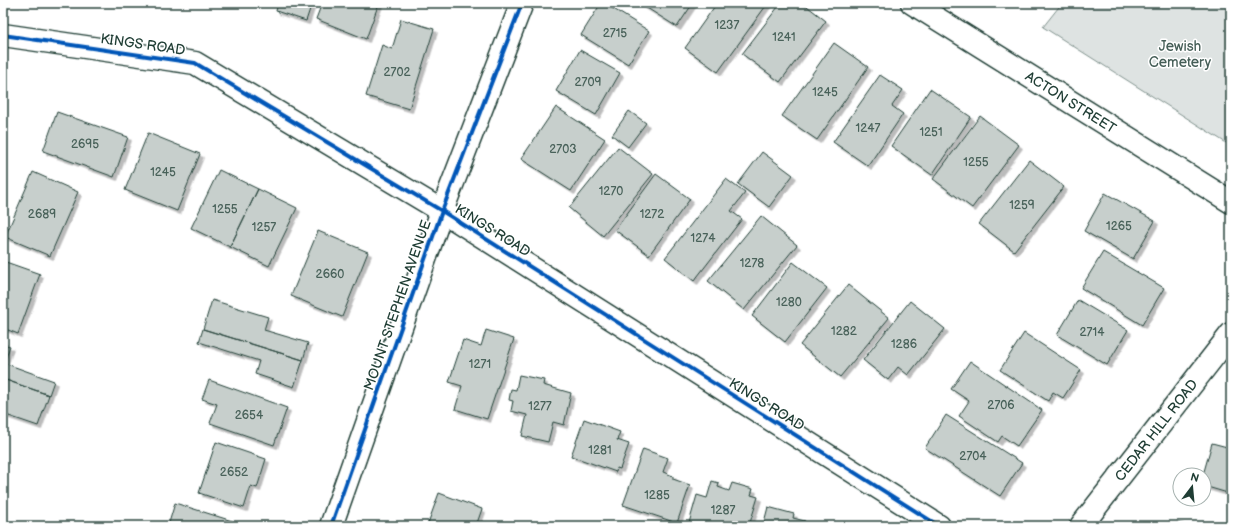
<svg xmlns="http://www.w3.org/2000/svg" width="1234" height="529" font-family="'Balsamiq Sans',sans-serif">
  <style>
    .green { fill: #dee3e2; stroke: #7e908b }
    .building { fill: #c7cfcc; stroke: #1f3d34; filter: url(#shadow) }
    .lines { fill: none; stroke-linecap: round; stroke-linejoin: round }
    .minor-casing { stroke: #1f3d34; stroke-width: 25 }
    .minor { stroke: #fff; stroke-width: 22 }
    .cycleway-casing { stroke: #fff; stroke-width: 6 }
    .cycleway { stroke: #0057b8; stroke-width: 4 }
    .labels { text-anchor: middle; stroke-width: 3; stroke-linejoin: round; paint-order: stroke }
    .number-label { font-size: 12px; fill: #49625a }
    .street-label { font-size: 14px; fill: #1f3d34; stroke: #fff }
    .park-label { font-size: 14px; fill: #455e57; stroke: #fff }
  </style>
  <defs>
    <filter id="shadow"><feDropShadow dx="3.5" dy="3.5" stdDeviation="0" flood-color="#0004"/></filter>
  </defs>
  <rect width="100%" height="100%" fill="#fff"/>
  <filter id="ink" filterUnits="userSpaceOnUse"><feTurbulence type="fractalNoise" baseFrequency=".025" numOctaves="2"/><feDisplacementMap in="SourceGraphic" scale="8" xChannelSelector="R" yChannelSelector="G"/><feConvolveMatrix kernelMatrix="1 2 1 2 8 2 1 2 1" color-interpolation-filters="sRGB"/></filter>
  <g filter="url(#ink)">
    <path class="green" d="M1062,3H1231V146L1043,27Z"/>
    <path class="building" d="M278,3H312L306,21L276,11Z
      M322,3H379L366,39L316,19Z
      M601,3H604L649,31L628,64L581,35Z
      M639,3H693L677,27Z
      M717,3H768L718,72L685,48Z
      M781,3H803L826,21L780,82L742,54Z
      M401,19L434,29L409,109L366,96L382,45L392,49Z
      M834,43L868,67L817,140L782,116Z
      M580,50L620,73L596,115L556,91Z
      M880,75L903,90L892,106L903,114L868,166L833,142Z
      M930,89L971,117L932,175L891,146Z
      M556,107L605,139L571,191L521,159Z
      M629,111L646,123L628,147L612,135Z
      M57,112L128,137L114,177L43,151Z
      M980,116L1019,145L972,208L933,179Z
      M148,133L200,154L177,211L125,190Z
      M618,147L653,174L603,236L569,208Z
      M762,152L793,175L769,207L738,184Z
      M1029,160L1064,187L1014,251L979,224Z
      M219,170L258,189L230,247L191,228Z
      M33,172L78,192L50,256L5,237Z
      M656,174L690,199L649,255L615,230Z
      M726,179L745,193L731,211L742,219L694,281L665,258Z
      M258,189L297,208L269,266L230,247Z
      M1105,193L1155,221L1133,259L1084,231Z
      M761,216L797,245L744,310L708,281Z
      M318,231L368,252L342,317L291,296Z
      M1103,252L1164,288L1142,325L1081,288Z
      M3,261L40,274L18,334L3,328Z
      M793,262L827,288L785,342L752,316Z
      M848,285L889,318L840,377L800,345Z
      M212,300L268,317L264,330L308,343L303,360L203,329Z
      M1078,300L1128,330L1107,365L1057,335Z
      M910,301L945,329L908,375L898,367L888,380L863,360Z
      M203,329L303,360L294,387L255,374L259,361L199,342Z
      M486,330L514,339L487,419L455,409L462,386L449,382L463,340L481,346Z
      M1024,333L1081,370L1063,398L1053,392L1048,401L1000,370Z
      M3,344L10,346L4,363L54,381L49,395L3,379Z
      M970,361L1042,410L1017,446L1002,436L998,442L959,416L969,401L951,389Z
      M519,375L544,380L543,385L571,393L564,425L553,422L548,442L522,436L527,415L511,411L513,401L509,400L511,389L516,390Z
      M3,379L49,395L38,426L3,414Z
      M209,380L287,408L274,445L210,423L217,404L202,399Z
      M946,415L1022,463L1000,496L925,448Z
      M584,419L620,432L617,440L629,444L620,469L617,468L616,472L571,456Z
      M216,442L266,459L257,488L251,486L244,508L199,493Z
      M1212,443L1231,448V494L1204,486L1203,475Z
      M643,449L668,458L663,472L673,476V479L690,485L677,523L623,505Z
      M712,481L719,483L718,487L729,491L732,483L753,489L751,495L758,497L749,526H699L689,523L697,495L707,498Z
      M439,493L482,509L476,526H427Z
      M175,503L245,525L244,526H168Z
      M768,507L794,514L793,518L805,521L803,526H763Z
      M1178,523L1191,526H1177Z"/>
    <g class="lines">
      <g class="minor-casing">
        <path id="minor" d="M912,3L1231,202
          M3,35L195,63L442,211L939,526
          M331,526L442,211L522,3
          M1081,526L1231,334"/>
      </g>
      <use href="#minor" class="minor"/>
      <g class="cycleway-casing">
        <path id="cycleway" d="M3,35L195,63L442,211L939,526
          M331,526L442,211L522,3"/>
      </g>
      <use href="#cycleway" class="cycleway"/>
    </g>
  </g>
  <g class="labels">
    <g class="number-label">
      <text x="727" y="29">1237</text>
      <text x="615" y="37">2715</text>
      <text x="784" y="41">1241</text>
      <text x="397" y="76">2702</text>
      <text x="588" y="86">2709</text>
      <text x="825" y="96">1245</text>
      <text x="868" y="132">1247</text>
      <text x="931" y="136">1251</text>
      <text x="85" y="148">2695</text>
      <text x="563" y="153">2703</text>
      <text x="976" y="166">1255</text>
      <text x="163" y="176">1245</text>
      <text x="611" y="195">1270</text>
      <text x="1022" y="209">1259</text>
      <text x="225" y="213">1255</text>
      <text x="42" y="218">2689</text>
      <text x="652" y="218">1272</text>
      <text x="1119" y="230">1265</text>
      <text x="264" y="231">1257</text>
      <text x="703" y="242">1274</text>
      <text x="752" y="267">1278</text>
      <text x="330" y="278">2660</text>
      <text x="789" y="306">1280</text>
      <text x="844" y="335">1282</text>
      <text x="1092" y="336">2714</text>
      <text x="904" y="348">1286</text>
      <text x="480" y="368">1271</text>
      <text x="1001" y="409">2706</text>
      <text x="540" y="410">1277</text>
      <text x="249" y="419">2654</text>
      <text x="600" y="454">1281</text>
      <text x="973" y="460">2704</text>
      <text x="234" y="476">2652</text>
      <text x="657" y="499">1285</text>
      <text x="723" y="514">1287</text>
    </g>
    <g class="street-label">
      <text transform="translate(143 44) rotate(8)" y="5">KINGS ROAD</text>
      <text transform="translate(1071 102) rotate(32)" y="5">ACTON STREET</text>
      <text transform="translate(493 230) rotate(32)" y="5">KINGS ROAD</text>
      <text transform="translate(397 305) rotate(-71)" y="5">MOUNT STEPHEN AVENUE</text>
      <text transform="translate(767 404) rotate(32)" y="5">KINGS ROAD</text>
      <text transform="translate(1156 430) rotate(-52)" y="5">CEDAR HILL ROAD</text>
    </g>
    <g class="park-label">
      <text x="1180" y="51">Jewish<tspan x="1180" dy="16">Cemetery</tspan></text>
    </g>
  </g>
  <rect width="1234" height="529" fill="none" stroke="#fff" stroke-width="16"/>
  <rect x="8" y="8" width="1218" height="513" fill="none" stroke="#1f3d34" stroke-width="1.5" filter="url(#ink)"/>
  <g transform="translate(1192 487) rotate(16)"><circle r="19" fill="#ffffff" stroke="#a5b1ae"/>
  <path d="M0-3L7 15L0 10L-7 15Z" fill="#1f3d34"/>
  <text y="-6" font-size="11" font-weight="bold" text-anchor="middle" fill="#1f3d34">N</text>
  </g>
</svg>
